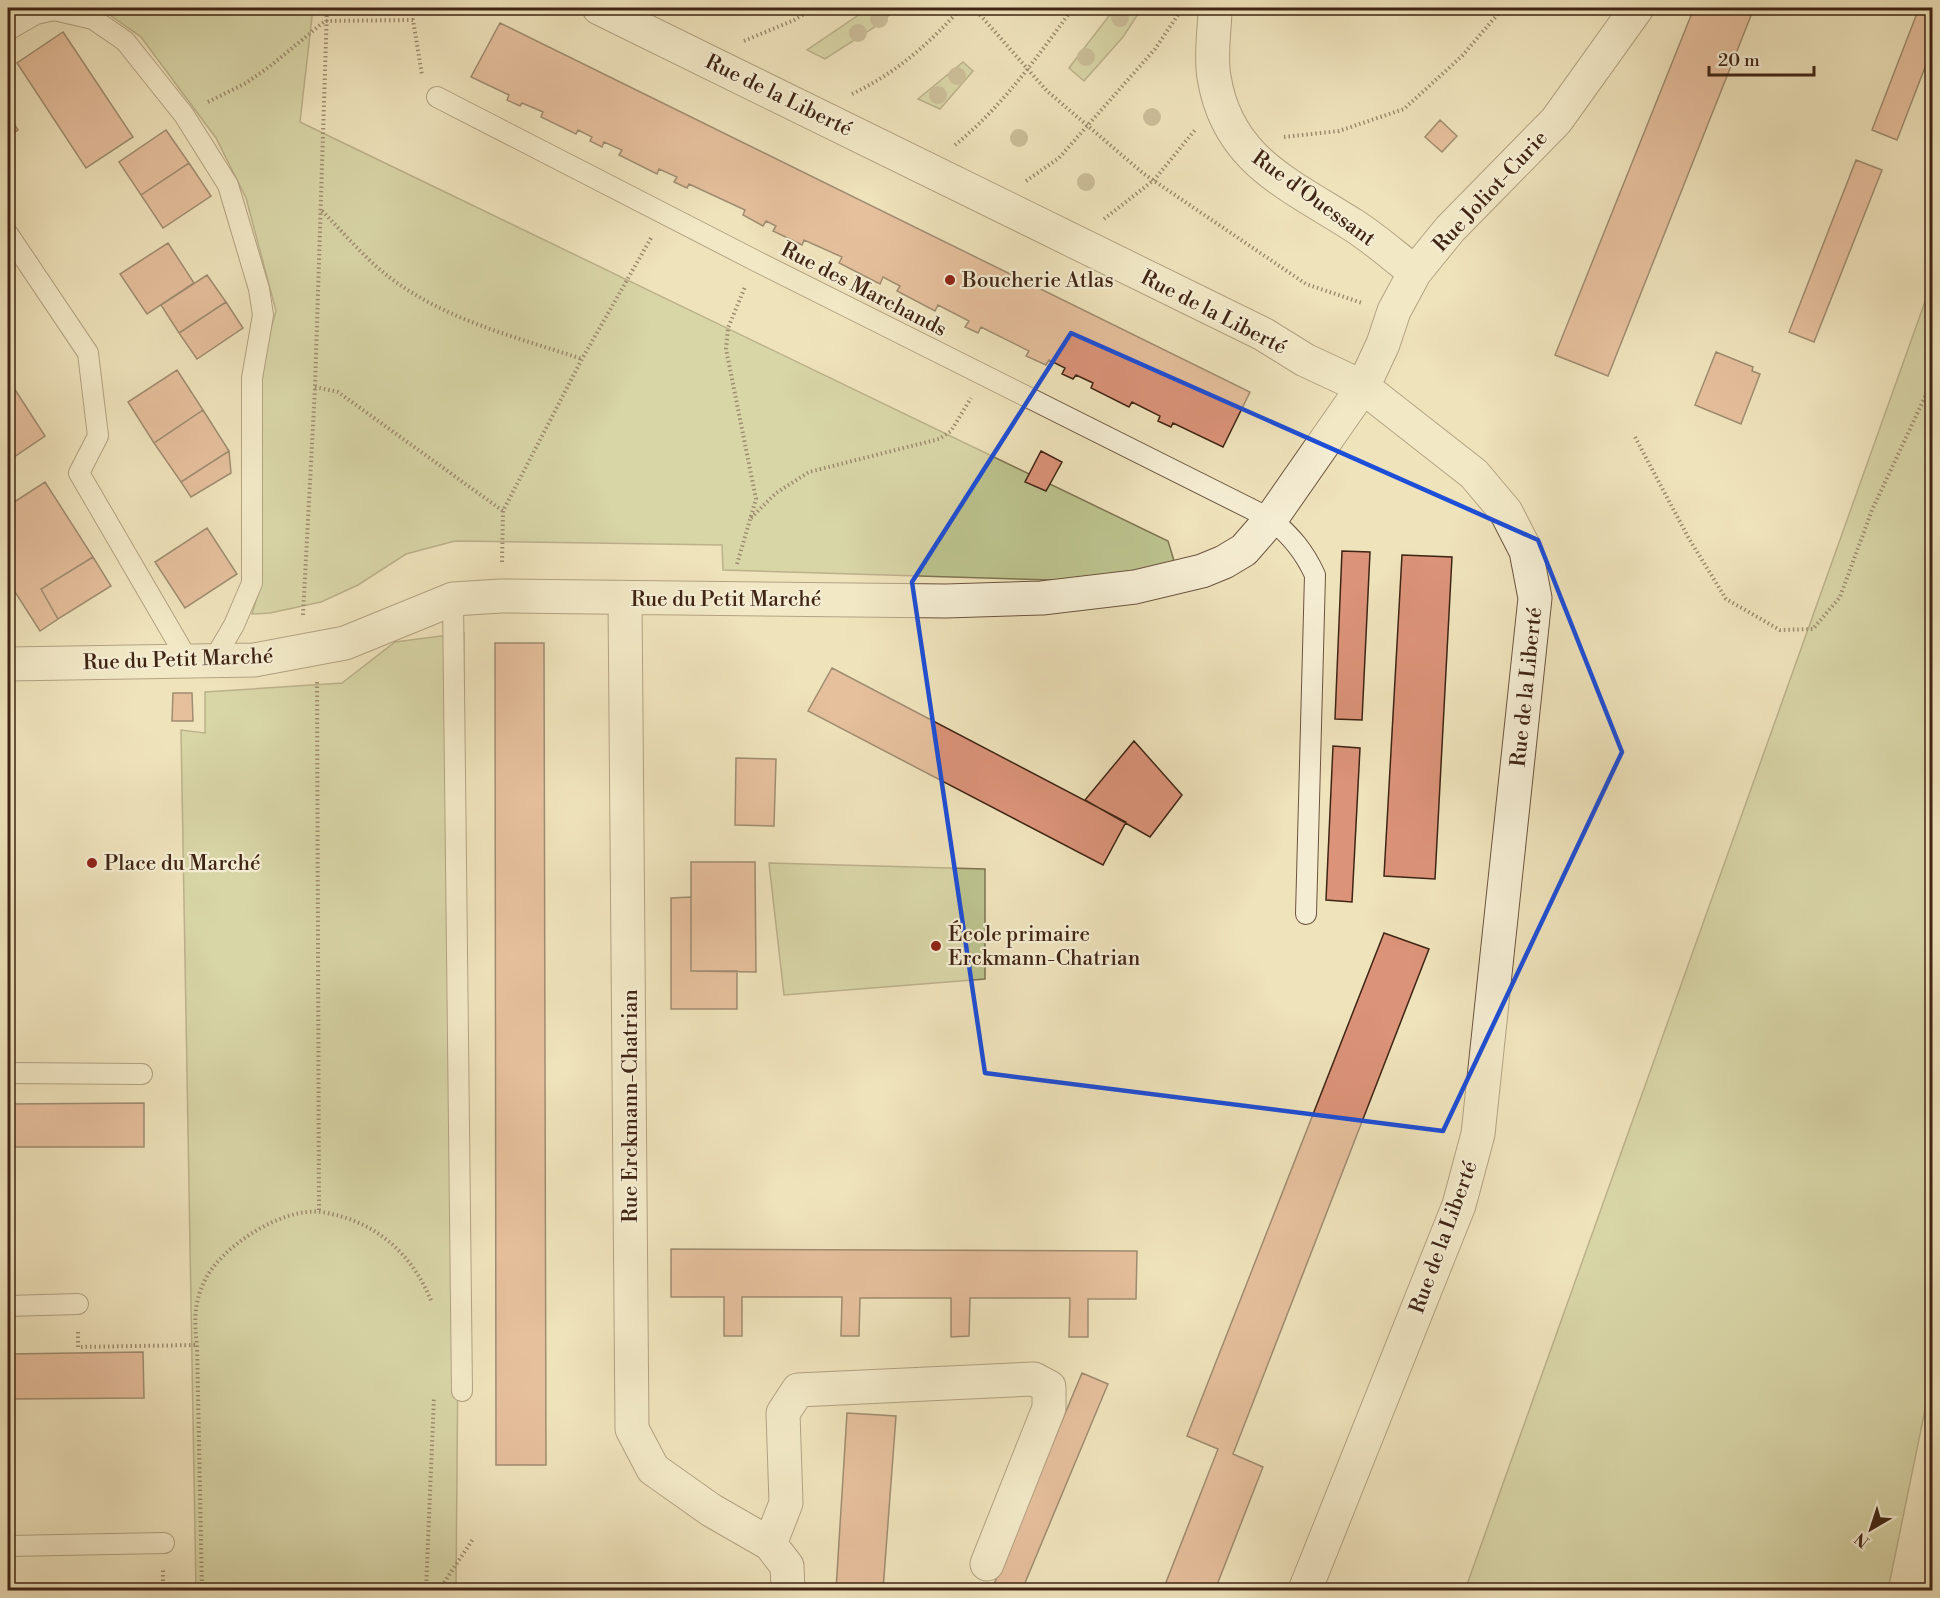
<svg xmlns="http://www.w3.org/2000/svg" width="1940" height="1598" font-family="'Libre Bodoni',serif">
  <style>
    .green { fill: #bcc38e; stroke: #7e7451; stroke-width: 1.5 }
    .building { fill: #db9379; stroke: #3f2514; stroke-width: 1.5 }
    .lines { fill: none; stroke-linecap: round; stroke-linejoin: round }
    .service-casing { stroke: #6b543e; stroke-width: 22 }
    .minor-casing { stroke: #6b543e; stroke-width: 35 }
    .path { stroke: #3f2514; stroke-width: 4; stroke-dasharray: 1.5 3; stroke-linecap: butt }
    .service { stroke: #f5edd3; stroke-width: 20 }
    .minor { stroke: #f5edd3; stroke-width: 33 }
    .tree { fill: #9f9070 }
    .marked { fill: none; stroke: #1d4ed8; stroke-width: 4.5; stroke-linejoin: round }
    .poi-dot { fill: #8f2418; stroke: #f5edd3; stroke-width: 2 }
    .labels { text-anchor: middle; stroke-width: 4.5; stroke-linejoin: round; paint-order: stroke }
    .street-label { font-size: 21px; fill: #3f2514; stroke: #f5edd3 }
    .poi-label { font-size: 21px; fill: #3f2514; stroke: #f5edd3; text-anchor: start }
  </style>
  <rect width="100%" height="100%" fill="#efe3bc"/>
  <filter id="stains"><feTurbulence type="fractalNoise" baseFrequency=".00333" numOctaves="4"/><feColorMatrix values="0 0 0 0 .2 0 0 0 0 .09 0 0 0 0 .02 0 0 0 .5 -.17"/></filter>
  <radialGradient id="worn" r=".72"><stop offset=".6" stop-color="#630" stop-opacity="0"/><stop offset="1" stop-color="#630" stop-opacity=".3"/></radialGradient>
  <path class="green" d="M100,8H313L300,122L1168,541L1175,564L1086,581L723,570L722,545L455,541L406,554L358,585L321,602L270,613L252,614L261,584V362L276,311L246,198L216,138L141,37Z
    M869,8H897L878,25L825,59L807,50Z
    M1115,8H1142L1123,37L1084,81L1069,68Z
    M963,62L973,71L940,109L918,99Z
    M1932,282V1376L1888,1590H1465Z
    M464,633L456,1590H196L181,730L205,733V692L342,683L395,642Z
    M769,863L985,869V979L784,995Z"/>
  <path class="building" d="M1694,8H1754L1608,376L1555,355Z
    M1919,8H1932V49L1897,140L1872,130Z
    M500,23L1250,392L1223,447L1173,423L1171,427L1158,421L1160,416L1132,402L1129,407L1091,388L1093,383L1076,375L1073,379L1062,374L1065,368L1049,360L1046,365L1026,356L1029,351L981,327L978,333L965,327L969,321L938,305L935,311L897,291L900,286L883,277L880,284L839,263L842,257L804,240L802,245L773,231L776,226L766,221L763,226L743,215L745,210L689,184L687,188L674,182L677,177L659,169L657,174L619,155L622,150L604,142L602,147L590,141L592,137L578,130L576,134L541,117L543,112L522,103L520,106L507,100L509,95L471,77Z
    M63,32L133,137L86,168L17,63Z
    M8,114L18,130L8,137Z
    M1440,120L1457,136L1442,152L1425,137Z
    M166,130L189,163L141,195L119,162Z
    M1856,160L1882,170L1814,342L1789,332Z
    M189,163L211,196L163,228L141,195Z
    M168,243L194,283L147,314L120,274Z
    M207,275L226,302L179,333L161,305Z
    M226,302L243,328L197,359L179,333Z
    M1716,352L1753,367L1752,371L1760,374L1741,424L1695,405Z
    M177,370L203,410L154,443L128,402Z
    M12,385L45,436L8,461V388Z
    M203,410L229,451L181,482L154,443Z
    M229,451L231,473L191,497L181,482Z
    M1041,451L1062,462L1046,491L1025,482Z
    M45,482L93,557L41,589L58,619L40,631L8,581V506Z
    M207,528L237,574L185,608L155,562Z
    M1342,551L1370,552L1362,720L1335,719Z
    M1402,555L1452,557L1435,879L1384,876Z
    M93,557L111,586L58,619L41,589Z
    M495,643H544L546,1465H496Z
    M832,668L1126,822L1103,865L808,711Z
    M173,693H192L193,721H172Z
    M1134,741L1182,795L1150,837L1085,800Z
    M1333,746L1360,748L1352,902L1326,900Z
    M736,758L776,759L774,826L735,825Z
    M691,862H755L756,972L691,971Z
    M691,897V971H737V1009H671V898Z
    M1384,933L1429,949L1233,1454L1263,1467L1215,1590H1163L1218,1449L1187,1436Z
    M144,1103V1147H8V1104Z
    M671,1249L1137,1251L1136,1299H1088V1337H1069L1070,1298H970L969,1336L951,1337V1298H860L859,1336H841L842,1297H742V1336H724V1297H671Z
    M143,1352L144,1398L8,1399V1354Z
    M1082,1373L1108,1384L1022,1590H1009L994,1584Z
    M847,1413L896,1416L883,1590H836Z"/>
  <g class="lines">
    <g class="service-casing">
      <path id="service" d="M8,30L36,14L54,10L93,19L125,41L184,115L228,185L259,289L263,315L252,378V583L234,625L213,661
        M437,97L758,262L1271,519C1291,536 1304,551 1315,575L1306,914
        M8,234L88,353L98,436L79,473L189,662
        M453,599L462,1391
        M8,1073L142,1074
        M8,1306L78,1304
        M8,1546L164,1543"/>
    </g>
    <g class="minor-casing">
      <path id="minor" d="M599,8L1263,334L1305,360L1363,387L1474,474L1506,512L1526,551L1535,598L1478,1134L1459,1205L1305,1590
        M1215,8C1215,29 1210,55 1214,77C1227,160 1289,184 1353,225C1375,239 1395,257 1415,272
        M625,598L632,1429L653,1469L711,1510L770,1544L787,1566L788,1590
        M8,664L254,660L345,643L453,599L501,596L946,601L1042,598L1135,587L1202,571L1224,562L1244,550L1271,519L1363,387L1383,344L1394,311L1415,272L1450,229L1556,121L1637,8
        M770,1544L786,1503L783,1413L798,1390L1034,1379L1049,1387V1408L987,1564"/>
    </g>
    <path class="path" d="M974,8L1047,91L1144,174L1306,284L1362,303
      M744,41L794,20L814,8
      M852,94C896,73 929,44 961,8
      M208,102L246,83L269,67L325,21L413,20L422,75
      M1284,137L1339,131L1404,109L1462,56L1503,8
      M955,145C1002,107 1038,56 1073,8
      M1026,181L1059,158L1155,49L1180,12
      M322,211C342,231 362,255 384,273C441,319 513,336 582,359
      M1104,219L1154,180L1195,130
      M315,387L338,392L503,511
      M1635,437L1688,537L1726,599L1780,630L1813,629L1840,597L1872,510L1932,382
      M751,518L776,493L809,472L939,439L951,431L971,398
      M502,562L503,511L582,359L651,238
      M737,564L756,499L726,349L728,328L745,287
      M303,615L315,387L327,8
      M317,682L319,1212
      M78,1332V1347L197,1345
      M163,1590V1570
      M202,1590L197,1345C194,1322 194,1303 204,1282C220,1247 282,1207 321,1212C375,1220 413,1254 432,1303
      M426,1590L434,1397
      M439,1590L473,1539"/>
    <use href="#service" class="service"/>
    <use href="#minor" class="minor"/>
  </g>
  <g class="tree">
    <circle cx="1120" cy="18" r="9"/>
    <circle cx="879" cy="19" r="9"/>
    <circle cx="858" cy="33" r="9"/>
    <circle cx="1086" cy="57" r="9"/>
    <circle cx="957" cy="76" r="9"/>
    <circle cx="938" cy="95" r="9"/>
    <circle cx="1152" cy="117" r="9"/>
    <circle cx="1019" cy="138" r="9"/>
    <circle cx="1086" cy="182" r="9"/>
  </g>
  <path d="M0 0H1940V1598H0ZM1071,333L1538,540L1622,752L1443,1131L985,1073L912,582Z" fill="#efe3bc" fill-opacity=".55" fill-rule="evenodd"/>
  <path class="marked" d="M1071,333L1538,540L1622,752L1443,1131L985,1073L912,582Z"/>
  <g class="poi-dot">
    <circle cx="950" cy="280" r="6"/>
    <circle cx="92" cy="863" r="6"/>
    <circle cx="936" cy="946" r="6"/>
  </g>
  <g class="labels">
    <g class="street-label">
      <text transform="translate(779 95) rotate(26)" y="7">Rue de la Liberté</text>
      <text transform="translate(1490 191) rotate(-47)" y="7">Rue Joliot-Curie</text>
      <text transform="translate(1314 198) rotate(36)" y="7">Rue d'Ouessant</text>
      <text transform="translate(864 289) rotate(27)" y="7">Rue des Marchands</text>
      <text transform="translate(1214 312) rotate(27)" y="7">Rue de la Liberté</text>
      <text x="726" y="606">Rue du Petit Marché</text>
      <text transform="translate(178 659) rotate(-2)" y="7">Rue du Petit Marché</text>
      <text transform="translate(1526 687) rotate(-84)" y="7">Rue de la Liberté</text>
      <text transform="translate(630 1106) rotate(-90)" y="7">Rue Erckmann-Chatrian</text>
      <text transform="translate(1443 1237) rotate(-70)" y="7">Rue de la Liberté</text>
    </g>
    <g class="poi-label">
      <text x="962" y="287">Boucherie Atlas</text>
      <text x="104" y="870">Place du Marché</text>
      <text x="948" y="941">École primaire<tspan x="948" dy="24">Erckmann-Chatrian</tspan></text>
    </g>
  </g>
  <rect width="1940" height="1598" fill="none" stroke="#efe3bc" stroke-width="30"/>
  <rect x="9" y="9" width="1922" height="1580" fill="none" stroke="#3f2514" stroke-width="3"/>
  <rect x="15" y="15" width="1910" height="1568" fill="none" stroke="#3f2514" stroke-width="1.5"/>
  <g transform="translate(1871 1529) rotate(219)" stroke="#f5edd3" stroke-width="4.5" paint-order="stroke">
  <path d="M0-4.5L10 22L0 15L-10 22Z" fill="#3f2514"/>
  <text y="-9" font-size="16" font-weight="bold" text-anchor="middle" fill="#3f2514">N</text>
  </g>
  <path d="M1709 66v9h105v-9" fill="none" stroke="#3f2514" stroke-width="3"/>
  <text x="1718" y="66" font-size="18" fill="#3f2514" stroke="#f5edd3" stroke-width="4.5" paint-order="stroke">20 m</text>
  <rect width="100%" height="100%" filter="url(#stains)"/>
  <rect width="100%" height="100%" fill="url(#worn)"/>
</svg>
